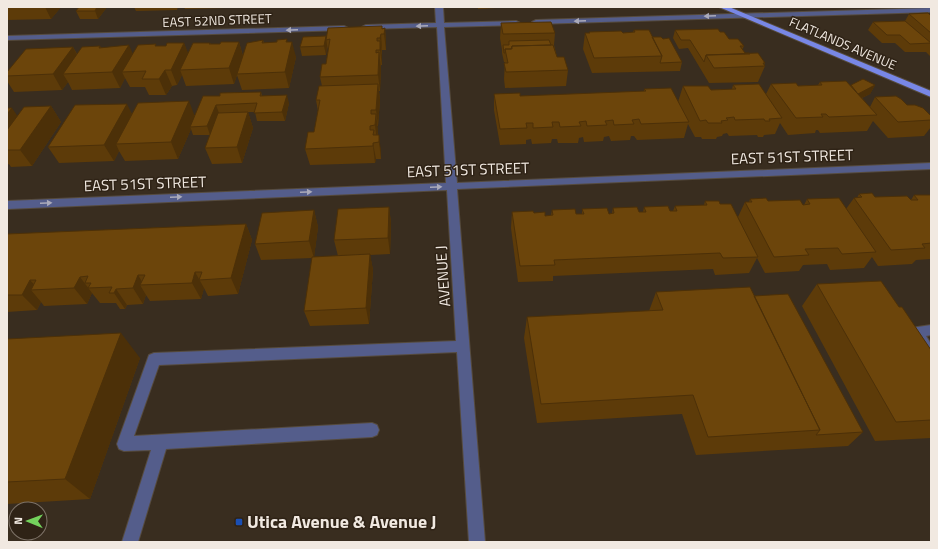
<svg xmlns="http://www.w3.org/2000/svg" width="938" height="549" font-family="'Titillium Web',sans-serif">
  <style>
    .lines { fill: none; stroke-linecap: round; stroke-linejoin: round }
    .minor-casing { stroke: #564b3e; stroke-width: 2 }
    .major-casing { stroke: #564b3e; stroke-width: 2 }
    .minor { fill: #545d8b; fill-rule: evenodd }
    .major { fill: #7887e6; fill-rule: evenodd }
    .wall { fill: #5d3b09 }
    .shaded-wall { fill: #4c3008 }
    .building { fill: #6c450b; stroke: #4c3008 }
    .oneway { fill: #aaaaba }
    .transit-dot { fill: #1a4fb4; stroke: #2f2316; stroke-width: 1.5 }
    .labels { text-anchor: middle; stroke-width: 3; stroke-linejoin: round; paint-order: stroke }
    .far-street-label { font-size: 13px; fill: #f1e9e1; stroke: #2f2316 }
    .street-label { font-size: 15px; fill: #f1e9e1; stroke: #2f2316 }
    .near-poi-label { font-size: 18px; font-weight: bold; fill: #f1e9e1; stroke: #2f2316; text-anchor: start }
  </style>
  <rect width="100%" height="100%" fill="#392d1f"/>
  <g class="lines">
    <g class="minor-casing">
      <path id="minor" d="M435,7H443L444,23L516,21L520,23L516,25L444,27L457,183L931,163V169L457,189L485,542H469L457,352L159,365L134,436L372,423L377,425L379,430L377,435L372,437L166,449L138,542H122L151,450L124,451L119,449L117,444L149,355L154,353L456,341L447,190L7,209V201L446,183L437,27L366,29L362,27L366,25L436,23Z
        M931,8V12L536,24L532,22L536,20Z
        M344,26L348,28L347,30L7,40V36Z
        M931,325V335L926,336L931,344V361L926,359L909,332L911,328Z"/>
    </g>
    <g class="major-casing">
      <path id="major" d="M719,7H729L931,91V97Z"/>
    </g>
    <use href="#minor" class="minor"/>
    <use href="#major" class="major"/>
  </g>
  <path class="wall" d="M7,7H61L51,19L7,20Z
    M79,7H107L98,19H80L76,11Z
    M134,7H178L177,10L136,11Z
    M184,7H226V8L185,9Z
    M233,7H280L234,8Z
    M478,7H515L478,9Z
    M909,14L931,16V57L926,52H905L895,43H882L868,30L873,22L905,21Z
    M501,23L555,33L554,45L557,57L568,70L566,86L505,88L504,79L505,62H504L502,53V50L500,38Z
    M382,26V29L385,28L386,44V50H382V65H381L380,91H379L380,100L378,126H377L378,135L381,152V159H376L375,163L310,165L305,149L314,132L318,111L316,100L322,86L320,77L326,64L328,51L327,45L326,55L302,56L300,47L326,39Z
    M634,30L652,37L663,39L682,62L680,71L592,73L583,49L585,33H589V32L623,33L633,32Z
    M675,30L720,32L729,39L744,46L742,50L745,53L765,63L764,65L765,66L758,82L709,83L688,48L679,49L673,38Z
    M287,39V42L296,57L289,88L242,90L237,75L234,84L186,86L182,75L177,85L172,86L166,95H149L145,87H130L125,78L120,88L72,90L68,82L62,90L14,92L7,81V72L73,47L77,54L100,46L101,48L132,54L156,46H166L184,43L188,54L210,43L211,44H220L239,42L243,56L263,40L264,43L277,42Z
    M820,82L850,86L851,85H875L870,94L862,98L870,107L875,97L907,105L931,116V127L924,136L888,138L873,121L867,131L820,133L818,130H816L815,133L788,135L780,123L775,134L764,135L763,137H758L757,135L729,136L727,133L723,134L722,136L717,137L716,139H702L701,137H695L688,124L684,138L637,140L634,136H631L630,140L611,141L609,136L604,137L603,141L584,142L583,137L579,138L578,143H558L557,139H552L551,143L532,144L531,139L526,140V144L500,145L494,110V94L520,96L644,92V89L678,102L683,86L711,90L732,89L733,85L766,94L771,84L798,86L818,85Z
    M261,92L262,96L289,103L285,121H257L255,112H248L253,128L242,163L212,164L205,148L210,135H193L191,129L178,159L125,161L119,151L114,161L59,163L48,147L132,113L195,115L220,96Z
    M51,106L61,122L32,166L11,167L9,164L7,165V150L18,116Z
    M859,194L875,197L911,200L914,195H931V259L916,260L912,264L878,266L872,257L864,268L830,270L827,264L803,265L799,271L765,273L757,258L749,273L715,275L713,269L553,276V281L518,282L511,228L512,212L534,213L545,216L551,215L552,210L576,214H582V209L609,214L612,213L613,208L639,212H643L644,207L670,211H673L675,206L704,205L705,201L720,204L738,217L745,202H749L750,199L768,201L803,205H804L807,199L846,209L854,198H857Z
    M389,207L391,223L390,254L370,255L373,270L369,324L310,326L304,311L312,258L261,260L255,244L314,210L318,227L314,257L338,256L334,240Z
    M246,224L252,240L238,294L208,296L204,288L201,299L150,301L146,295L143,304L127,305L125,309H120L116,303H100L92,293L87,304L44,306L41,302L37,310L7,312V234Z
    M817,284L899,307L931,350V438L875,441L802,306Z
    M656,292L754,296L863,432L848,446L696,455L682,414L537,423L524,338L527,317L649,311Z
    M7,339L140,358L90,499L7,504Z"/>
  <path class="shaded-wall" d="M45,7H61L51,19Z
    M97,7H107L98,19L95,11Z
    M385,28L386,44V50L384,34Z
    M381,34L382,50V53L380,38Z
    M326,36L327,45L326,55L324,46Z
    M287,39L290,52L292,42L296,57L289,88L285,72L286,42Z
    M380,41L382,56V65L380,50Z
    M239,42L243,57L237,74V75L234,84L229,68Z
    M184,43L190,58L180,70L182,75L177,85L171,70Z
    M129,45L136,61L122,72L125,78L120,88L112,72Z
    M73,47L81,63L63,74L68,82L62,90L53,74Z
    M379,52L381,68L380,91L378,75Z
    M165,70L172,86L166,95L159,79Z
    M378,84L380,100L378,126L376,110Z
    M875,85L870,94L853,102L858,94Z
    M287,95L289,103L285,121L282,112Z
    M189,101L195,117L190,127L191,129L178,159L171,142Z
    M127,104L135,120L116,144L119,151L114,161L104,145Z
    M216,105L219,113L210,135L207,126Z
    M51,106L61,122L32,166L20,150Z
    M12,108L23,124L7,145V114Z
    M248,112L253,128L242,163L237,147Z
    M376,114L378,130L377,142L375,125Z
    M379,135L381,152V159L379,142Z
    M373,143L376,159L375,163L373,146Z
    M389,207L391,223L390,254L388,238Z
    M314,210L318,227L314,258L309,241Z
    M246,224L252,240L238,294L231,278Z
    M370,254L373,270L369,324L366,308Z
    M195,272L204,288L201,299L192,283Z
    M138,275L144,285H140L146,295L143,304L133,288Z
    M80,277L92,293L87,304L74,288Z
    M30,280L39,290H31L41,302L37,310L22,295Z
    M116,289L127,305L125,309L114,293Z
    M121,333L140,358L90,499L65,479Z"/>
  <path class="building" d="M79,7H97L95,11H76Z
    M928,13L931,16V33L909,14Z
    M905,21L931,43L910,44L900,35H887L873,22Z
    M551,22L555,33L503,34L501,23Z
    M382,26V29L385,28L384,34H381L380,38H377V41H380V50H376V53L379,52L378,75L320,77L322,64H326L330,39L326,40L328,28Z
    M718,29L720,32H724L729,39H738L744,46H740L745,53H749L750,54L706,55L704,62L690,40H681L675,30Z
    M634,30H649L662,56L594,58L585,33H590L589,32L621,31L623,33L635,32Z
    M326,36L324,46L300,47L303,37Z
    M652,37H661L663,39L669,38L682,62L660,63L662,56Z
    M287,39L286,42H292L285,72L237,74L247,43L263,40L262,43L277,42V40Z
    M549,40L551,45L512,46L511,49H505V53H504L503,45H509V41Z
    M221,42H239L229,68L180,70L193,43H210L209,44H220Z
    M167,43H184L171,70H165L159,79H142L146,71L122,72L138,45L156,44L155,46H166Z
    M129,45L112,72L63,74L82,47L100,46L99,48Z
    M553,45L557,57H564L568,70L506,72L504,63H508L505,49H512V46Z
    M73,47L53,74L7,76V72L26,49Z
    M758,53L765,63H763L765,66L714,68L706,55Z
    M863,79L875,85L858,94L851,85Z
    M846,81L877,115L829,117L826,114H821L823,117L796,118L771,84L796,83L798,86L822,85L820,82Z
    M378,84L376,110H371V114H376L375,125L370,126V130H374L373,135H379V142L373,143V146L305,149L308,132H314L320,100H316L319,86Z
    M759,84L782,118L769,119L770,121H765L764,119L735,120L734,117L726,118L728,120L721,121L722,123H708L706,120L700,121L683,86H708L711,90L736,89L733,85Z
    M671,88L689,122L641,124L639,119L632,120L634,124L614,125L613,120L605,121L607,125L587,126L586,121L579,122L581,126L560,127L559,122H552L553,127L533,128V123H526L527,128L500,129L494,94L520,93V96L646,91L644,89Z
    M261,92L260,96L287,95L282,112L254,113L257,103L216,105L207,126L190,127L203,96H220V93Z
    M896,96L901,99L907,105H915L923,108L931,116V120L898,122L875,97Z
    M189,101L171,142L116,144L138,103Z
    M127,104L104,145L48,147L75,105Z
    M51,106L20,150H7V130L24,107Z
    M7,108H12L7,114Z
    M248,112L237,147L205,148L218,113Z
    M872,193L875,197L907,196L911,200H918L914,195H931V243L922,244L925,248L891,250L854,198L862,197L859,194Z
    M766,198L768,201L800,200L803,205L810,204L807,199L839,198L876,252L842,254L838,248L805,249L809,255L774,257L745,202H752L750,199Z
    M705,201H719L720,204H731L758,257L723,258L720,253L554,260L555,265L520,266L512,212L533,211L534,213L545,212V216L553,215L552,210L575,209L576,214H584L582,209L607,208L609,214L614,213L613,208L637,207L639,212H646L644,207L668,206L670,211H677L675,206L707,205Z
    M389,207L388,238L334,240L338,209Z
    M314,210L309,241L255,244L262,213Z
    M246,224L231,278L199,280L202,272H195L192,283L140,285L145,275H138L133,288L116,289L114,293H109L112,287L88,288L91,283H85L88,276L80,277L74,288L31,290L36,280H30L22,295H7V234Z
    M370,254L366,308L304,311L312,257Z
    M881,281L899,307H902L931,350V420L896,422L817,284Z
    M750,287L820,430L708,437L693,395L541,404L527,317L663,310L656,292Z
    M788,294L863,432L816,435L820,430L754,296Z
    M121,333L65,479L7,482V339Z"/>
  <defs><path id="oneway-solid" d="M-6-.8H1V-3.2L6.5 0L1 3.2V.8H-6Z"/></defs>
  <g class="oneway">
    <use href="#oneway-solid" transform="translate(710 16) rotate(178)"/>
    <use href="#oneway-solid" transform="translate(580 21) rotate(178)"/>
    <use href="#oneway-solid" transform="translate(422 26) rotate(178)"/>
    <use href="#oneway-solid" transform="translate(292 30) rotate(178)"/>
    <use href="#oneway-solid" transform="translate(436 187) rotate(-2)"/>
    <use href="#oneway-solid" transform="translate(306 192) rotate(-2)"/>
    <use href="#oneway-solid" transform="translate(176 197) rotate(-2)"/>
    <use href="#oneway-solid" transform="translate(46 203) rotate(-2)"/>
  </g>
  <rect class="transit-dot" x="235" y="518" width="8" height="8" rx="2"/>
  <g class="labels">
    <g class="far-street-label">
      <text transform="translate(217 20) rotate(-2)" y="5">EAST 52ND STREET</text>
      <text transform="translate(843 43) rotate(23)" y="5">FLATLANDS AVENUE</text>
    </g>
    <g class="street-label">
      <text transform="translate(792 157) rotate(-2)" y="5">EAST 51ST STREET</text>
      <text transform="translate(468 170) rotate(-2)" y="5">EAST 51ST STREET</text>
      <text transform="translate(145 184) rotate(-2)" y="5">EAST 51ST STREET</text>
      <text transform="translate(443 276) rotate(-94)" y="5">AVENUE J</text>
    </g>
    <g class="near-poi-label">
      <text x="247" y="528">Utica Avenue &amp; Avenue J</text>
    </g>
  </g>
  <rect width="938" height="549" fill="none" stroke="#f1e9e1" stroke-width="16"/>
  <g transform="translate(28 521) rotate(271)"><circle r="19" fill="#2f2316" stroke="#7d7267"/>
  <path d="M0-3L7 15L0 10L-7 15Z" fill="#74d25c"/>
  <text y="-6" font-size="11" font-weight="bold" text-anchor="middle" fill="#f1e9e1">N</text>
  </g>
</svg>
